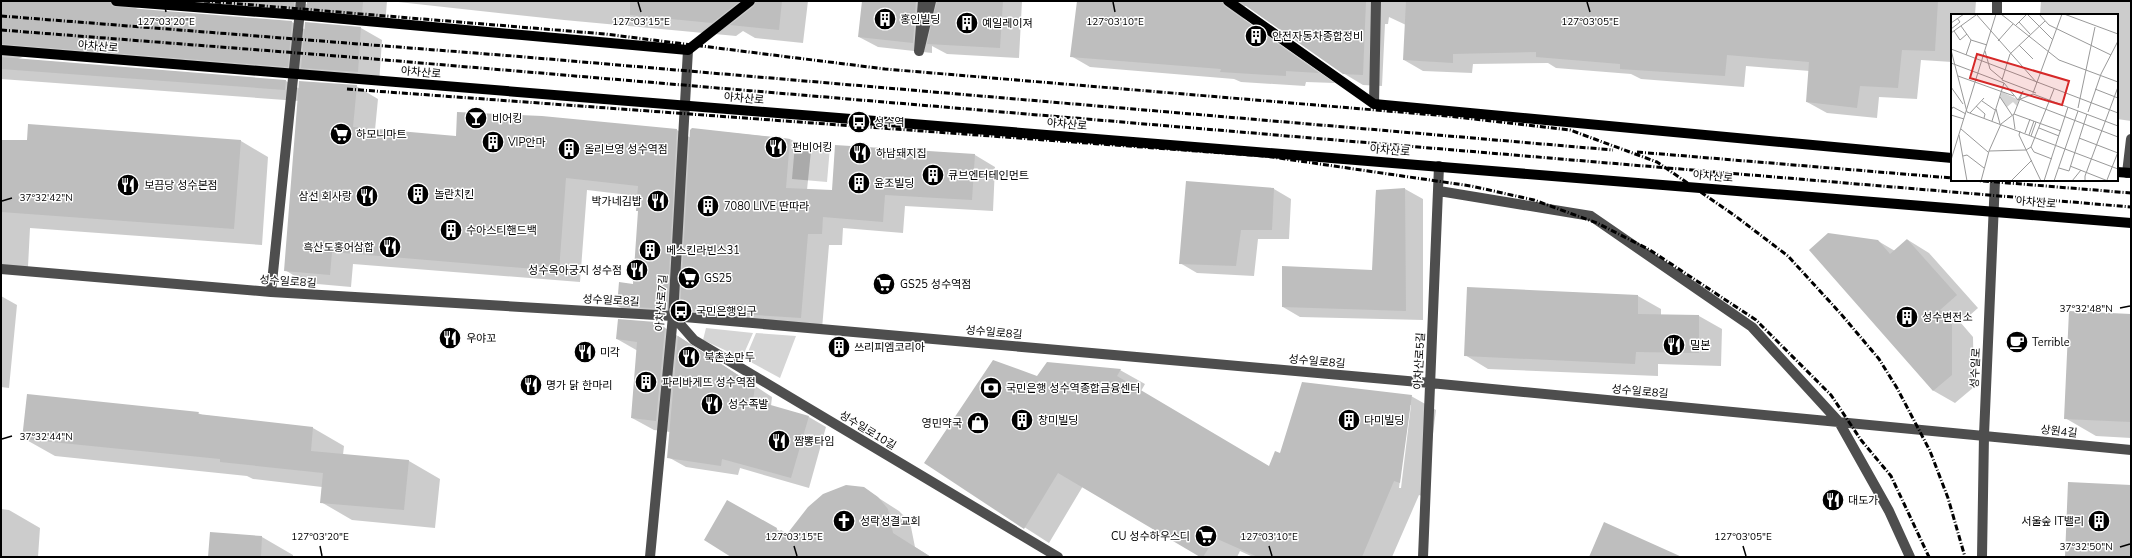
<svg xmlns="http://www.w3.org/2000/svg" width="2132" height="558" font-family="'Nunito Sans','Noto Sans KR',sans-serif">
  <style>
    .green { fill: #d5d5d5 }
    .shadow { fill: #0003; fill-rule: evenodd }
    .building { fill: #bebebe }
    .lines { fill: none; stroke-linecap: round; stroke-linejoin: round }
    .minor { stroke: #4e4e4e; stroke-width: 10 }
    .major { stroke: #000; stroke-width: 10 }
    .rail { stroke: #000; stroke-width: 3; stroke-dasharray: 6 2 1 2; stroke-linecap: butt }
    .ticks { fill: none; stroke: #000; stroke-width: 1.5 }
    .labels { text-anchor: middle; stroke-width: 3; stroke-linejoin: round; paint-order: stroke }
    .poi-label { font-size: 11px; fill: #000; stroke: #fff; text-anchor: start }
    .street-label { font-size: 11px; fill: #000; stroke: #fff }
    .inset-road { fill: none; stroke: #999; stroke-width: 1 }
    .view { fill: #d62828; fill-opacity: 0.15; stroke: #d62828; stroke-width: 2 }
    .inset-edge { fill: none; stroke: #000; stroke-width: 2 }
    .ticks-label { font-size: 10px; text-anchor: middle; fill: #000; stroke: #fff; stroke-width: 3; stroke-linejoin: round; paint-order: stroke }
  </style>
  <rect width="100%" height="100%" fill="#fff"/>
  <path class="green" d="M795,144L830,147L827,182L792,179Z
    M706,328L753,333L742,358L703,340Z
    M756,333L796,336L780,378L745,359Z"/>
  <path class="shadow" d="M1,1H301L308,5V1H387L385,27L140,7L133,10L292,22L306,30L361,28L382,40L379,84L25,56L18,59L286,81L300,89L356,86L378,99L375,130L457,137L677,130L691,138L693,129L790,139L811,151L807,190L833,191L975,155L995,167L993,211L905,206L903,233L843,228L842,245H829L822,329L640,318L618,306L634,285L639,212L638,196L587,190L580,282L353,264L351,287L306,283L285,270L299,101L1,79Z
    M389,1H808L803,43L755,38L743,31L736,36L564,20Z
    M863,1H1022L1019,58L947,54L932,46V53L878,47L859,37Z
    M1078,1H1976L1975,15H1952V62L1921,60L1917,99L1879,97L1877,118L1827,113L1807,102L1810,71L1746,66L1744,87L1641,79L1631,74L1556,68L1548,63L1473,64L1472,73L1423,71L1404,60L1406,25L1389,17L1388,24H1385L1382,86L1363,85L1343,73L1248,6H1245L1241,12L1244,19L1335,83L1306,82L1305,86L1241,82L1234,79L1090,67L1071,56Z
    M2041,1H2131V121L2117,119V15H2040Z
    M1,141H241L268,157L262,245L30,228L28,267L1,266Z
    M1274,189L1291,199L1289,239H1258L1254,276L1197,273L1180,263Z
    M1405,189L1423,199V320L1300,317L1283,307L1373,271L1376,191Z
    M1908,240L1929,253L1978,308L1961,323L1973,337L1974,387L1955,403L1934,391L1810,250L1878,241L1895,251Z
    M1468,288L1638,296L1661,309V315L1699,316L1722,329L1721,366L1658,364V376L1488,369L1465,355Z
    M1,296L17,305L9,388L1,387Z
    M2131,315V438L2096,436L2065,418Z
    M656,322L772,397L771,406L809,417L826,427L809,488L740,468L738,475L686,467L668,457L670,432L654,430L632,418L638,351L617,339Z
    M1120,370L1145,384L1141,391L1269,468L1281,455L1411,396L1436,410L1425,497L1419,495L1392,557H1253L1240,551L1237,557H1202L1083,486L1049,543L925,463L1038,377ZM1409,405H1411L1401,488H1399Z
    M198,413L202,415L313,428L344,446L343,455L409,461L440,479L435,528L352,520L321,502L322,487L253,479L247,476L55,456L23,438Z
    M863,488L899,511L910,522L915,547L931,557H733L727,502L787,535Z
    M1,509L9,510L40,528L38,557H1Z
    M262,537L293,555V557H209Z"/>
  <path class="building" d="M1,1H110L112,6L116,7L292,21L288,67L1,44Z
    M202,1H294V8Z
    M307,1L363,2L362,14L307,9Z
    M630,1H740L712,23L630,15Z
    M756,1H782L779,30L730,25L754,6Z
    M862,1H916L913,43L858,37Z
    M937,1H1003L1000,48L927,44Z
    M1077,1H1222L1224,6L1319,73L1286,71V76L1220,72L1221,69L1070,57Z
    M1239,1H1366L1363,75L1343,74Z
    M1406,1L1742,2L1938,1L1935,51L1902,50L1898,88L1860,86L1857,108L1806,102L1809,62L1727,55L1725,76L1620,69V64L1536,57V52L1453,54V63L1403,60Z
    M305,22L361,27L358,72L301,68Z
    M1,57L286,80L285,90L1,69Z
    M299,81L357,85L353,127L456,136L457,112L542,116L677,129L667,309L617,306L619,282L633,284L638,211H636L638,186L566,178L559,271L332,252L330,275L284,271Z
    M28,124L241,140L234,229L1,212V140H27Z
    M692,128L790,139L786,188L832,190L835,145L975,154L972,200L885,195L883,222L823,217L822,234H808L801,318L680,310L690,130Z
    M1186,181L1274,188L1272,230H1241L1236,266L1179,264Z
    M1405,188L1406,311L1282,307V266L1372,270L1376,190Z
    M1828,233L1878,240L1890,254L1907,239L1957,295L1940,310L1952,324V375L1933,391L1809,250Z
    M1467,287L1638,295V314L1699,315V353L1636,352L1635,364L1464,356Z
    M2069,311L2131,314V422L2064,419Z
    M618,319L656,322L665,328L656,421L631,418L637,342L616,339Z
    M678,336L755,386L753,400L809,416L791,478L722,459L721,466L667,458Z
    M993,360L1037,376L1047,362L1121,369L1117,376L1269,466L1275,451L1280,453L1302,382L1412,395L1400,483L1394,481L1362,557H1258L1215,538L1203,557H1200L1058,473L1024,529L924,463Z
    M27,394L199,412L198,414L313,427L311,451L409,460L404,510L320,503L323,473L220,462V459L22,439Z
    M2068,482L2131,485V557H2065Z
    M846,485L864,487L878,497L888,509L893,533L931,557H731L704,540L727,500L777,528L775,536L781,530L787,534L808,507L823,494Z
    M1604,522L1682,557H1589Z
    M210,532L262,536L261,557H208Z"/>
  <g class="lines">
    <path class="minor" d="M923,1L919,51L931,1
      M1997,1V15
      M1374,104L1376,1
      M2127,173L2131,139
      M1439,191L1591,216L1752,327L1839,422L1889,511L1910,557
      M1,269L271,292L673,316L1430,383L2131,450
      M271,292L301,1
      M673,316L694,340L1058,557
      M650,557L673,316L688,50
      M1423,557L1439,166
      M1982,557L1984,435L1995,180"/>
    <path class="major" d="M116,1L300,15L688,50L750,1
      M1228,1L1374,104L1952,158
      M1,50L2131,223
      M2117,172L2131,173"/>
    <path class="rail" d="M204,1L605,34L885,69L1447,116L1570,130L1657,162L1734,215L1788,256L1841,314L1879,359L1897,388L1930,451L1948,498L1965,557
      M1,16L513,56L1613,150
      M1,30L350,57L2131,207
      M347,89L1265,156L1471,186L1534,200L1597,223L1650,250L1756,320L1831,395L1861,440L1891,476L1929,557
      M1637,152L1952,178
      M1972,180L2131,193"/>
  </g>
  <path class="ticks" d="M164,2L166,12M638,2L641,12M1113,2L1115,12M1587,2L1590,12M2,201L12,198M2120,308L2130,306M2,439L12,436M320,546L322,556M794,546L797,556M1269,546L1272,556M1743,546L1746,556M2120,547L2130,544"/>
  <defs>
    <g id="building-disc" transform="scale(1.15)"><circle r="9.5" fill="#000" stroke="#fff"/><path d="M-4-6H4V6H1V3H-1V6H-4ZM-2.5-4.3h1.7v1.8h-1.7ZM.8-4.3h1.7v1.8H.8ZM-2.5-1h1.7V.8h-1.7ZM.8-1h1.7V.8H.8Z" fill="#fff"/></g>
    <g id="bar-disc" transform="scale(1.15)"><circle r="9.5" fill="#000" stroke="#fff"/><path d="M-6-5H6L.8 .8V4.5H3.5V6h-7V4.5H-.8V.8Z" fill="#fff"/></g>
    <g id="bus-disc" transform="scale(1.15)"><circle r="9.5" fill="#000" stroke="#fff"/><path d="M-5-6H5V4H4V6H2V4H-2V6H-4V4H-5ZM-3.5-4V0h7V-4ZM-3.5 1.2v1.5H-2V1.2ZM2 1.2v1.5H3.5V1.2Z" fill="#fff"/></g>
    <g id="supermarket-disc" transform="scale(1.15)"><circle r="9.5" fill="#000" stroke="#fff"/><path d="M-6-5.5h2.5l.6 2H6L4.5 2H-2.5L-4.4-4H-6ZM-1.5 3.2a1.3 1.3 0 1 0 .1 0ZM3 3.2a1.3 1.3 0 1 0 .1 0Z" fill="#fff"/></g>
    <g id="restaurant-disc" transform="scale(1.15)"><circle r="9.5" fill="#000" stroke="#fff"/><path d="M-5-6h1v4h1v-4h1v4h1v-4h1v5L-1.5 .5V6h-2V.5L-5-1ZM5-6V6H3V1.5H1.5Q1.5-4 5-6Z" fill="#fff"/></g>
    <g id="cafe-disc" transform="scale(1.15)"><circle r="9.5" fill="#000" stroke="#fff"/><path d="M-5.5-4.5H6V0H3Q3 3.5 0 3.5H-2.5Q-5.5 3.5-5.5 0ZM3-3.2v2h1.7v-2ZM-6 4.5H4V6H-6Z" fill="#fff"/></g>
    <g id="bank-disc" transform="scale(1.15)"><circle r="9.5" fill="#000" stroke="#fff"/><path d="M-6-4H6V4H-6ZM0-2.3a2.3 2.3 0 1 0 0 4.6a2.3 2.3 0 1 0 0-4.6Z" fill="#fff"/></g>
    <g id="shop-disc" transform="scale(1.15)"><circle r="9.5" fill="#000" stroke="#fff"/><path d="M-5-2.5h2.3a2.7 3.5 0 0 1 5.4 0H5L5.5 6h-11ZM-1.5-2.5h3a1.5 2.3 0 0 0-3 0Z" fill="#fff"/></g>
    <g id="church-disc" transform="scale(1.15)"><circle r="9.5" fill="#000" stroke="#fff"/><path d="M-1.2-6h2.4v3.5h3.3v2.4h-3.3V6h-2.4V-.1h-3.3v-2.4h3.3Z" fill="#fff"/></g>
  </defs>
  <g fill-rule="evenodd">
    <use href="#building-disc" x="885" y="19"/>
    <use href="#building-disc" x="967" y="23"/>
    <use href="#building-disc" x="1256" y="36"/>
    <use href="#bar-disc" x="476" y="118"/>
    <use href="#bus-disc" x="859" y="122"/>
    <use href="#supermarket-disc" x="341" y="134"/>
    <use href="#building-disc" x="493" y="142"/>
    <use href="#restaurant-disc" x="776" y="147"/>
    <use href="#building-disc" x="569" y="149"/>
    <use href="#restaurant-disc" x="860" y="153"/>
    <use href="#building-disc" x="933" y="175"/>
    <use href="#building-disc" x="859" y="183"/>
    <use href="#restaurant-disc" x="128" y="185"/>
    <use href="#building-disc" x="418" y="194"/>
    <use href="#restaurant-disc" x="367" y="196"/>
    <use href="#restaurant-disc" x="658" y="201"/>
    <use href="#building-disc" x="708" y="206"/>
    <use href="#building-disc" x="451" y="230"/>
    <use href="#restaurant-disc" x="390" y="247"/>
    <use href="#building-disc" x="650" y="250"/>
    <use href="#restaurant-disc" x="637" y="270"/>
    <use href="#supermarket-disc" x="689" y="278"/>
    <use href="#supermarket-disc" x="884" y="284"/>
    <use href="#bus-disc" x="681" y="311"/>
    <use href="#building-disc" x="1907" y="317"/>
    <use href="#restaurant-disc" x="450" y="338"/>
    <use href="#cafe-disc" x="2017" y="342"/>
    <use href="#restaurant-disc" x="1674" y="345"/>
    <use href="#building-disc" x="839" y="347"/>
    <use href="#restaurant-disc" x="585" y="352"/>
    <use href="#restaurant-disc" x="689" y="357"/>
    <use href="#building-disc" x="646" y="382"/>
    <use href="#restaurant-disc" x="531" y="385"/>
    <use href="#bank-disc" x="991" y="388"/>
    <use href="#restaurant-disc" x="712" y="404"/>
    <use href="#building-disc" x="1022" y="420"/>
    <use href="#building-disc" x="1349" y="420"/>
    <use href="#shop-disc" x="978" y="423"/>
    <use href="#restaurant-disc" x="779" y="441"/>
    <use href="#restaurant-disc" x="1833" y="500"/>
    <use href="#church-disc" x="844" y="521"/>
    <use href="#building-disc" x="2099" y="521"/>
    <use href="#supermarket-disc" x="1206" y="536"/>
  </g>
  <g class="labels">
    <g class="poi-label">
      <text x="900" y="23">홍인빌딩</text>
      <text x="982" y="27">예일레이져</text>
      <text x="1272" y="40">안전자동차종합정비</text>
      <text x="492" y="122">비어킹</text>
      <text x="874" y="126">성수역</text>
      <text x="356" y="138">하모니마트</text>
      <text x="508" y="146">VIP안마</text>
      <text x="792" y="151">펀비어킹</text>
      <text x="584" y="153">올리브영 성수역점</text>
      <text x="876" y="157">하남돼지집</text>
      <text x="948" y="179">큐브엔터테인먼트</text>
      <text x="874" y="187">윤조빌딩</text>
      <text x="144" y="189">보끔당 성수본점</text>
      <text x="434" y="198">놀란치킨</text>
      <text x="352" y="200" text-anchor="end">삼선 회사랑</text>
      <text x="642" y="205" text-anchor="end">박가네김밥</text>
      <text x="724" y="210">7080 LIVE 딴따라</text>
      <text x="466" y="234">수아스티핸드백</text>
      <text x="374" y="251" text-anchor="end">흑산도홍어삼합</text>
      <text x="666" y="254">베스킨라빈스31</text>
      <text x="622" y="274" text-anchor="end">성수옥아궁지 성수점</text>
      <text x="704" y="282">GS25</text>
      <text x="900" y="288">GS25 성수역점</text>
      <text x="696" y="315">국민은행입구</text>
      <text x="1922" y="321">성수변전소</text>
      <text x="466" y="342">우야꼬</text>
      <text x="2032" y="346">Terrible</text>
      <text x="1690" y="349">밀본</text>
      <text x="854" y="351">쓰리피엠코리아</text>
      <text x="600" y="356">미각</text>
      <text x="704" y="361">북촌손만두</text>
      <text x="662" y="386">파리바게뜨 성수역점</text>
      <text x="546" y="389">명가 닭 한마리</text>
      <text x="1006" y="392">국민은행 성수역종합금융센터</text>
      <text x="728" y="408">성수족발</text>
      <text x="1038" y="424">창미빌딩</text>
      <text x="1364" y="424">다미빌딩</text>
      <text x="962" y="427" text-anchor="end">영민약국</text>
      <text x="794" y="445">짬뽕타임</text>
      <text x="1848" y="504">대도가</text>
      <text x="860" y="525">성락성결교회</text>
      <text x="2084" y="525" text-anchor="end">서울숲 IT밸리</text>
      <text x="1190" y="540" text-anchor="end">CU 성수하우스디</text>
    </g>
    <g class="street-label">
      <text transform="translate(98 46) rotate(5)" y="4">아차산로</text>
      <text transform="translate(421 72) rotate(5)" y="4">아차산로</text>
      <text transform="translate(744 98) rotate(5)" y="4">아차산로</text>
      <text transform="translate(1067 124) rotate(5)" y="4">아차산로</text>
      <text transform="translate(1390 150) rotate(5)" y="4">아차산로</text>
      <text transform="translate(1713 176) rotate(5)" y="4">아차산로</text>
      <text transform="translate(2036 202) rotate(5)" y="4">아차산로</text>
      <text transform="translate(288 281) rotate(4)" y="4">성수일로8길</text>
      <text transform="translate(611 300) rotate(3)" y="4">성수일로8길</text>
      <text transform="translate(661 303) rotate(-86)" y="4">아차산로7길</text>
      <text transform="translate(994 332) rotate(5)" y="4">성수일로8길</text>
      <text transform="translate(1317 361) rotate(5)" y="4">성수일로8길</text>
      <text transform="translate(1419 361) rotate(-87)" y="4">아차산로5길</text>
      <text transform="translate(1975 368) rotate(-87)" y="4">성수일로</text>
      <text transform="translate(1640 391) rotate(5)" y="4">성수일로8길</text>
      <text transform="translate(868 430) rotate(31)" y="4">성수일로10길</text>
      <text transform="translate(2059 431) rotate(6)" y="4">상원4길</text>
    </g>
  </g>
  <g transform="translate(1951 14)">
    <rect width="167" height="167" fill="#fff"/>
    <path d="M51,78L68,86L66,92L62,88L56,93L49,83Z" fill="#d5d5d5"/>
    <path class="inset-road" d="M25,0L86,69M50,0L108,46L167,68M76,0L102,26M88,0L98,11L160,41M113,0L167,20M68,8L79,20M0,9L13,0M10,12L20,26L15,41M64,12L76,0M0,15L9,8L6,4M3,17L9,26L16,20M0,19L25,1M20,26L36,31M47,27L62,10M68,31L82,45M0,35L167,99M0,36L16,98L167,155M34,37L39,55L51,65M0,49L53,69L67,86L82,80L167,112M7,62L63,82M51,66L59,40L94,7M51,66L85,79M0,73L12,90M144,75L167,84M82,79L111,0M49,83L61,101M68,85L167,123M31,87L44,96M25,92L34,100L33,104M127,94L144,13M45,95L49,110M0,96L2,93L15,100M137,98L150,60L167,27M19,99L33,84M63,100L110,117M0,101L13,105M62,101L64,115M41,107L53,69M88,114L108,122M10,115L37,138M69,117L68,121L90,167M74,119L79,105M8,121L16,167M78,121L83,107M80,122L85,108M128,124L167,139M80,133L83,138L101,145M38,137L75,136L80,133L103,75M12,142L16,141L33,154M0,146L45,0M119,152L157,167M108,154L118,157L136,100M156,166L167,138M30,167L38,137L50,110L63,100L72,77L67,86M60,167L81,146M93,167L117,93M103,167L127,97M121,167L130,156M134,167V162L167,73"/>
    <path class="view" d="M26,40L118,67L111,91L19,64Z"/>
    <rect width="167" height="167" class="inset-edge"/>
  </g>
  <g class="ticks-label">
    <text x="166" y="25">127°03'20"E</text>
    <text x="641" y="25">127°03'15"E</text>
    <text x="1115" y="25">127°03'10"E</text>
    <text x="1590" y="25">127°03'05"E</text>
    <text x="46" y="201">37°32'42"N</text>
    <text x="2086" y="312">37°32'48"N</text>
    <text x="46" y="440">37°32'44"N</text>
    <text x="320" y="540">127°03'20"E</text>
    <text x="794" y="540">127°03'15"E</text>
    <text x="1269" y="540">127°03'10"E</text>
    <text x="1743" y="540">127°03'05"E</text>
    <text x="2086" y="550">37°32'50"N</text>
  </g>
  <rect width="2132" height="558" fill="none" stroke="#000000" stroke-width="4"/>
</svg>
